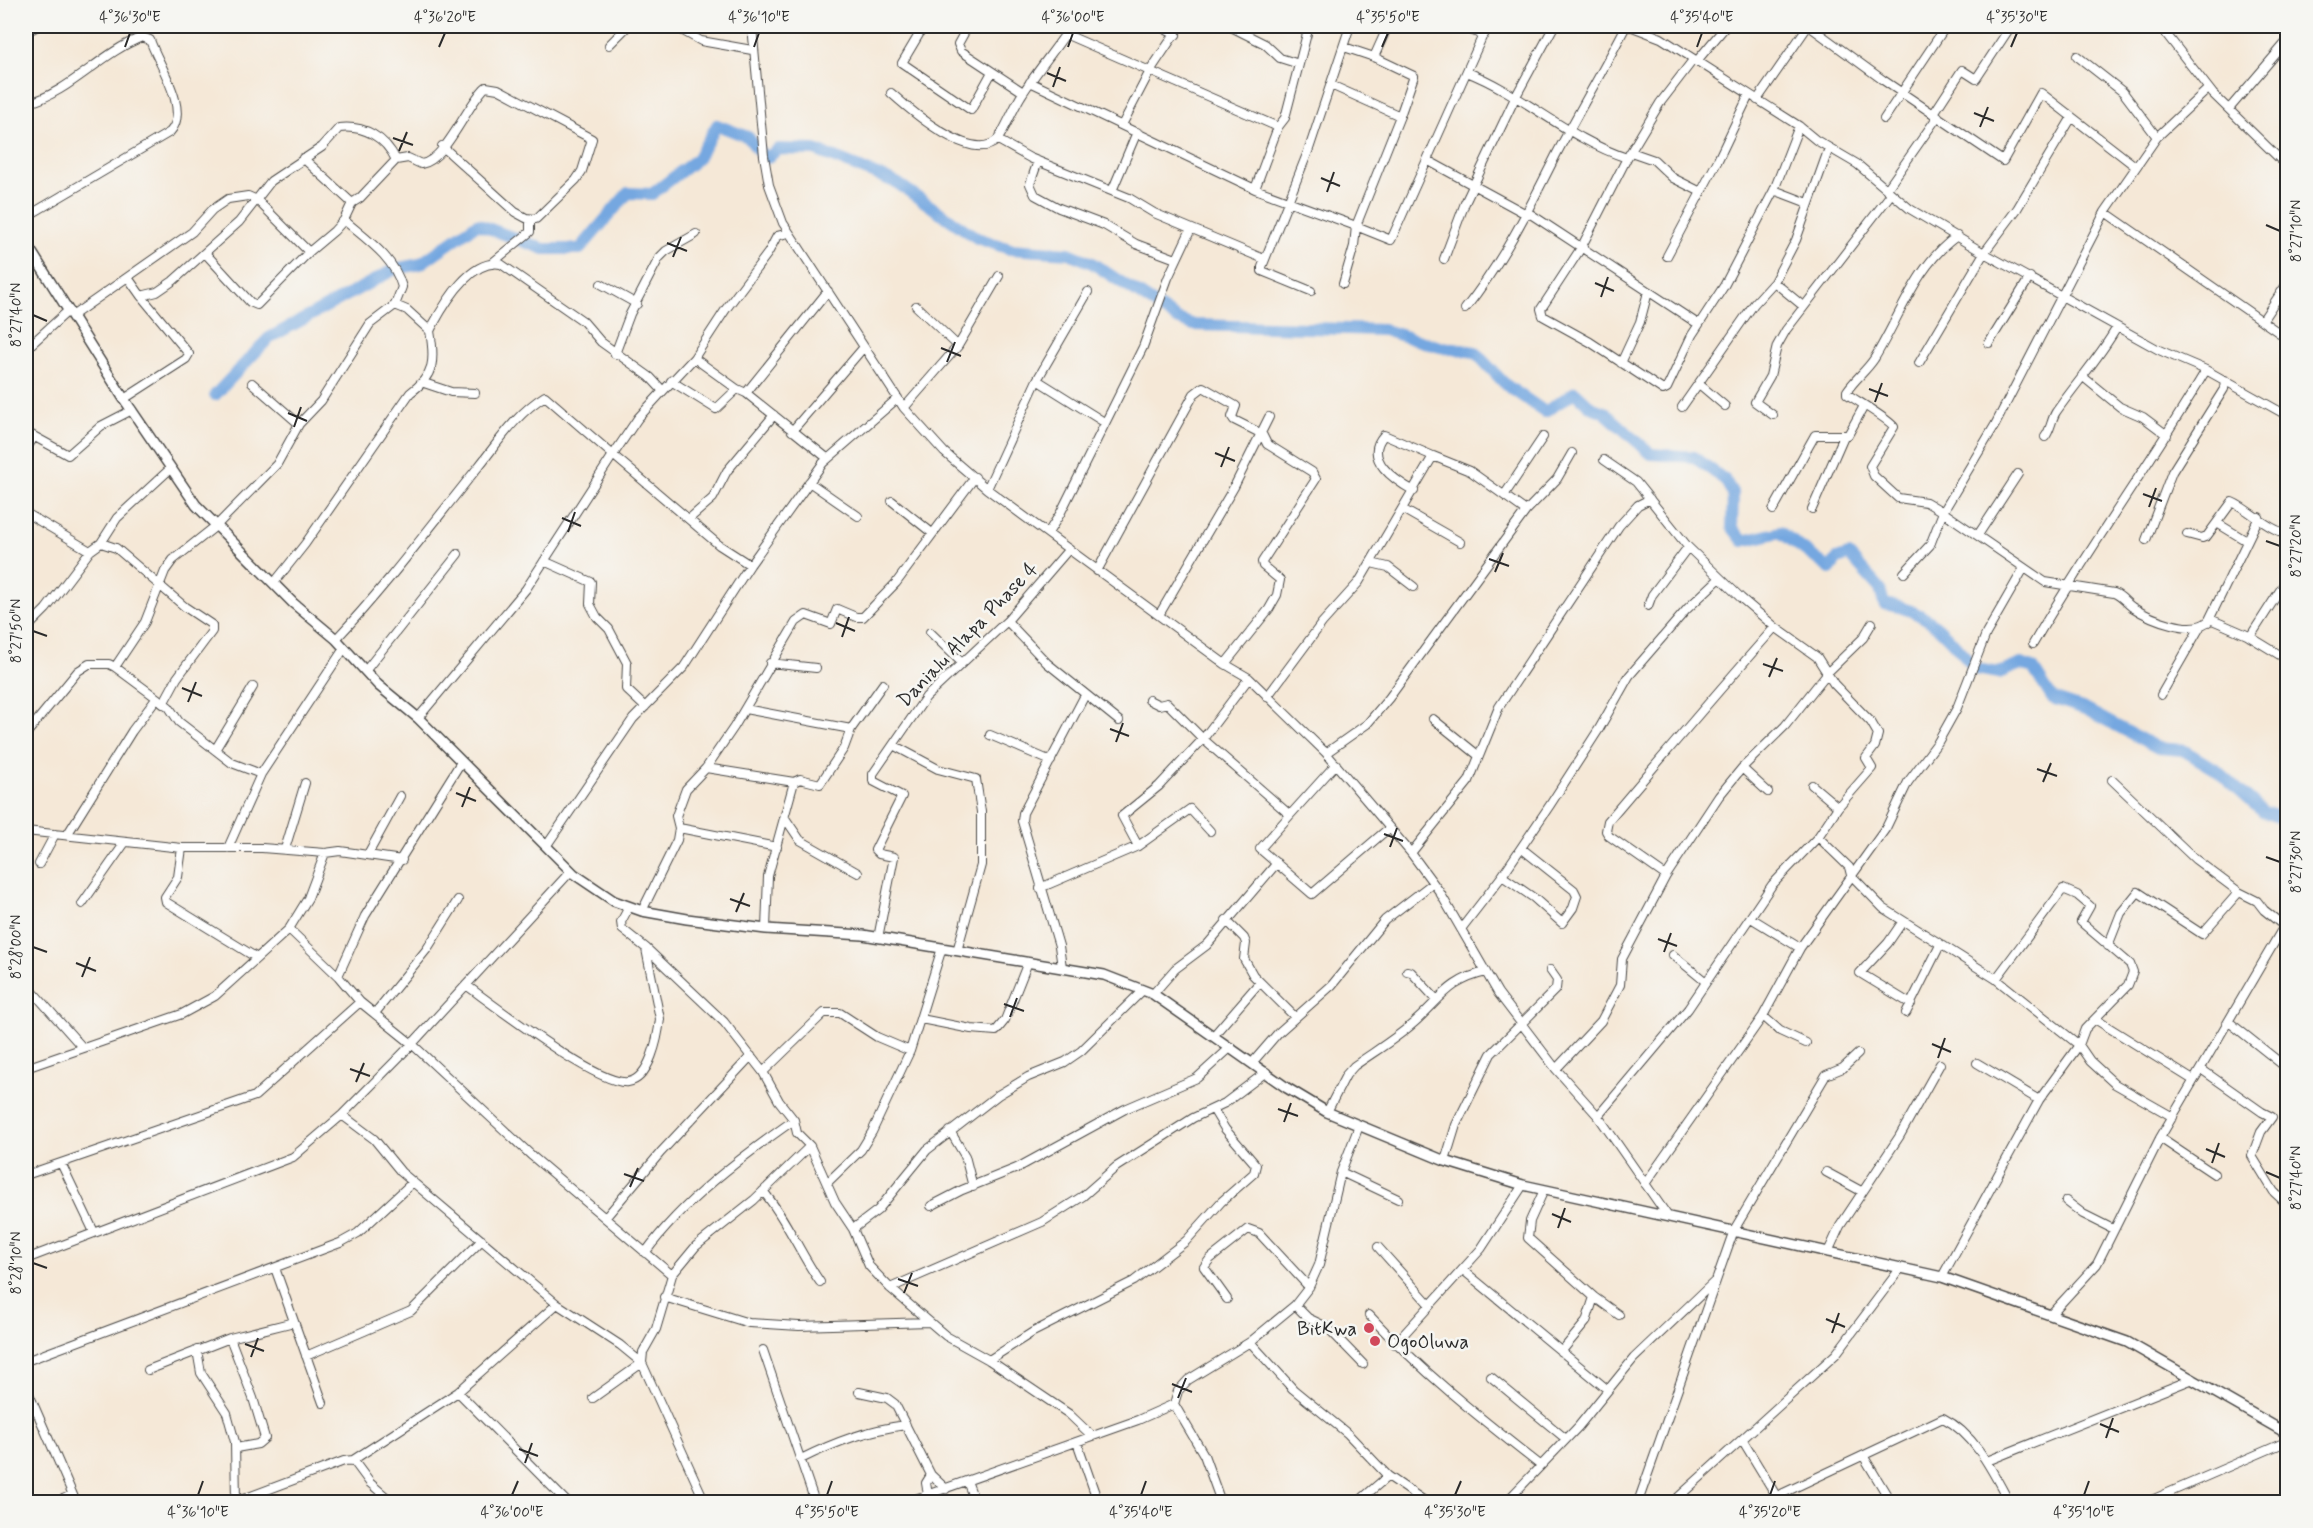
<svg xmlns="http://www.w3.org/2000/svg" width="2313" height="1528" font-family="Mynerve,sans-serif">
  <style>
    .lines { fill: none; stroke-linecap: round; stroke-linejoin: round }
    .river { stroke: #74a7e0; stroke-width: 12 }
    .minor-casing { stroke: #494745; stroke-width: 10 }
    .tertiary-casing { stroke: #494745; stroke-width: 12 }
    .minor { stroke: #fff; stroke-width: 8 }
    .tertiary { stroke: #fff; stroke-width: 9 }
    .ticks { fill: none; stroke: #2b2b2b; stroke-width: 2 }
    .poi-dot { fill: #d1495b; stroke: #f6f6f2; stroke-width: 2 }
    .labels { text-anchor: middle; stroke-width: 5; stroke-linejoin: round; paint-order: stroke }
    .street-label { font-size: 20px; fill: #2b2b2b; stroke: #f6f6f2 }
    .poi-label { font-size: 20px; fill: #2b2b2b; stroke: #f6f6f2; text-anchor: end }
    .neatline { fill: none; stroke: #2b2b2b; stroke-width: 2 }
    .ticks-label { font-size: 15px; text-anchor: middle; fill: #2b2b2b }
  </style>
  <rect width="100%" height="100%" fill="#f6f6f2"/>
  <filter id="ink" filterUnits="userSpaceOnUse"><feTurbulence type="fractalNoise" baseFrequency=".0167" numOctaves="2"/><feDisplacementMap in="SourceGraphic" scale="12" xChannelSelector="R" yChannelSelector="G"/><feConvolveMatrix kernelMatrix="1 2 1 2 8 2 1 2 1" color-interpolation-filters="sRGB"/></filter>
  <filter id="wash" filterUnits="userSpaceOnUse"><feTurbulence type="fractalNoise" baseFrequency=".008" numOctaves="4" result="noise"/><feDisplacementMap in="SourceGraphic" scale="24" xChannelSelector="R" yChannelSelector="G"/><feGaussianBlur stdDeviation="1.35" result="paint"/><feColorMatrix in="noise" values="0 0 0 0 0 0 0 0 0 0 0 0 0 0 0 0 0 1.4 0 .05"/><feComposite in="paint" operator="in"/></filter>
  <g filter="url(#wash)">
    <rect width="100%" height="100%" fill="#f5e8d7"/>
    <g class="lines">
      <path class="river" d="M215,395L269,338L395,269L420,264L477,224L544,249H580L628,193L652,194L697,159L717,125L748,137L765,159L779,149L815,150L897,183L977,238L1010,249L1069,253L1092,263L1177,319L1194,325L1384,330L1440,347L1475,352L1506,385L1545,412L1575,392L1591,407L1604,412L1651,454L1694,457L1725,480L1733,494L1732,527L1743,541L1780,532L1830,569L1837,559L1849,555L1880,589L1884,604C1932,611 1946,635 1976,669L1999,673L2021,664L2033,668L2052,698L2085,709L2158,748L2183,750L2215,769L2263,812L2288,820"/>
    </g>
  </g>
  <g filter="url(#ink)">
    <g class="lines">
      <g class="minor-casing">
        <path id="minor" d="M674,26L701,41L752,50
          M752,26L764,156L769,185L783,223L904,408L944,452L987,489L1225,664L1249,678L1326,753L1411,853L1439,891L1498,993L1556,1069L1598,1116L1667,1215
          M924,26L902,63L971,110L992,72
          M968,26L958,44L961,51L1023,92
          M1159,26L1176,35
          M1229,26L1265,44L1280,58L1299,64
          M1460,26L1484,35
          M1630,26L1661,38L1799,126L1816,140L1857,164L1910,209L1984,253L2159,350L2206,370L2288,416
          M1809,26L1883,80L2003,161L2041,93L2135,166
          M2160,26L2213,94L2288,167
          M26,32L38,26
          M1065,34L1278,127
          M609,45L628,26
          M1344,47L1374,57L1414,76L1400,116
          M2077,56L2123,92L2157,137
          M1374,57L1388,26
          M1693,60L1660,103L1627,158L1581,248L1541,309L1543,316L1590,342L1663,390L1667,388L1692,335L1724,286L1774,190L1799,126
          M1696,62L1726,26
          M1467,72C1523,94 1570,140 1627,158
          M1030,82L1255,189L1356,226L1354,246L1343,284
          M1331,85L1400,116L1356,226L1391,240L1487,26
          M891,93C910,110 972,164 997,140C1002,136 1015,105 1021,96C1036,72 1055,50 1071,26
          M1757,100L1808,26
          M26,104C71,92 99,54 142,37L150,40C158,64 191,110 170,132L26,217
          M2229,109L2288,40
          M1934,113L1962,70L1976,79L2011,26
          M1884,119L1946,26
          M1122,125L1150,71L1180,26
          M998,140L1030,158L1129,198L1154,213L1264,259
          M1631,152L1654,160L1673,178L1701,192
          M303,158L352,203
          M1427,160L1528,215
          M1038,161L1030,184L1035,195L1059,208L1104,225L1136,244L1176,259
          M1255,189L1278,127L1285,118L1309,26
          M1887,189L1938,116
          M1774,190L1808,203
          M1112,191L1137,132
          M2105,212L2288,339
          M1529,213L1698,324
          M1957,236C1916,265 1900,317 1874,359C1866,371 1855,379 1847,391V394C1857,401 1890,420 1894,427L1870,466L1874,476L1898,498L1926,502L1943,512L2045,582L2114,593C2122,596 2125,602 2132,607C2149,618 2195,638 2210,619L2247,635L2288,660
          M205,253L250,302L257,305L309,252L334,231L344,220L352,203L360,198L396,160L408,158L421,164C446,161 468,102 486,87L498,89L592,139L582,171L576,180L536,219L526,218L515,212L442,146
          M1667,256L1717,162L1749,95
          M1444,259L1465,203L1515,98L1554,26
          M492,263L530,232V219
          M129,279L141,296L157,292L173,281L239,222L271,181L322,147L339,128C364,125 385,137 396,160
          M1774,282L1803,306
          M601,284L637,304
          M1311,291L1262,271V267L1309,149L1350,26
          M395,305L407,310L430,331
          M916,306L958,346
          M1465,309C1503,261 1529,209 1556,155C1579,111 1604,69 1626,26
          M72,316L192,232L212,210L228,199L248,196L257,200L309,252
          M2262,321L2288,282
          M1989,343L2030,277
          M26,349L69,310
          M615,354L630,314L659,258L666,251L696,234
          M694,358L737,389L746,393L827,458
          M1621,363L1640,322L1648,292
          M1919,363L1984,253L2017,209L2072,117
          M2082,376L2120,407L2143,417L2167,435
          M1037,380L1104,422
          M671,381L716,409L737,389
          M252,383L299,424
          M424,383L451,392L475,393
          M1699,384L1725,406
          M663,391L694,358L726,309L768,253L777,236L788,233
          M746,393L828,291
          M124,399L186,359L189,354L141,296
          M1682,407L1754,304L1774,282L1796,240L1829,148
          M904,408L958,346L999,276
          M1773,415L1755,402L1770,376L1777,346L1786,330L1891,194
          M792,431L864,347
          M26,432L68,455L101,426L132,410
          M2045,437C2051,429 2051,420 2056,412C2076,383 2100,357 2117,327
          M26,449L34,437
          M1604,460L1636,482L1688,547L1741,598L1775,627L1817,657L1834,684L1871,722L1878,734L1875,746L1866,758L1872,768L1838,807
          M809,482L858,516
          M987,489L1037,380L1088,292
          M1414,491C1396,481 1362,459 1384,435L1433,456
          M1505,494L1543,437
          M892,501L932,533
          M1812,509L1844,436
          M1404,510L1460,542
          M1773,510L1815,435H1848L1864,406
          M1526,511L1557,479L1572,453
          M26,513L90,551
          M689,519L713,498L727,471L774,415
          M2217,523L2245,540
          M1048,533L1060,514L1143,347L1168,278L1191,229
          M2187,534L2202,538L2207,536L2232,502C2249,509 2266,528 2282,532L2288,529
          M1978,535L2018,474
          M2146,540L2172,472L2224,389L2225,380
          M101,543L116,548L185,607L212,625V631L177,678L163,704
          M544,561L591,582L590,604L597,617L609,629L627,663L626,689L645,707
          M1371,563L1388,567L1414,587
          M1097,571L1194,394L1203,387L1236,406L1232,417L1234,420L1262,434L1267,444L1312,472L1316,479L1262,562L1263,566L1280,580L1277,595L1269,609L1225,664
          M1904,573L1930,545L1943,512L1995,425L2105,212L2157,137L2208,89
          M274,583L305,544L410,393C435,375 435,360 430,331L433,325C445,303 471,258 501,264L583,321L601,342L650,377L663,391L638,418L613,455L545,396C517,413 499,441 479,466C432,524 387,585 336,639
          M1648,606L1652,595L1688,547
          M1159,615L1234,487L1269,417
          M1007,621L1047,663L1119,721
          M2208,622L2259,517
          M26,629L46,609L90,551L101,543L117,518L170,469
          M930,632L962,663
          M2250,637L2288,578
          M2033,644C2087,550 2151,463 2206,370
          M770,663L816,668
          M115,667L145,622L165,571L173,560L217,525L277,464L299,424L321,401L370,324L395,305L402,287C394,257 366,239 344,220
          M366,670L458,554
          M2161,695L2200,627
          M1267,697L1322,623L1359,582L1433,456L1470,471L1526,511L1389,698L1367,724L1326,753
          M1149,700L1159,705L1167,703L1203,739L1290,815L1336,764
          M745,709L851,729
          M418,718L526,589L613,455L719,545L750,565L823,463L898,398
          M1433,719L1479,756
          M26,734L78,671L89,664H109L115,667L169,707L179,722L232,763L261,774
          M990,735L1051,761
          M893,745L938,769L976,779L981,812V865L957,951
          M215,750L253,687
          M706,768L794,782L800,779L820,784L844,748L851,729L883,684
          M1742,768L1768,792
          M1290,815L1260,849L1312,894L1389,828
          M785,818L800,840L858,873
          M679,828L777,847
          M26,831L182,848H262L325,853L340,851L402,860
          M67,835L132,731L156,699
          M1818,837L1849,867L1851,875L1883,908L1996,979L2079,1045L2090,1061L2115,1084L2173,1117
          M547,845L633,719L684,667L750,565
          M1138,846L1122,816L1159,786L1203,739L1249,678
          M182,848L178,877L165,897L166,902L257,958
          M228,848L261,774L343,650
          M285,849L305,783
          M1411,853L1469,781L1499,707L1619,526L1638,505L1650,499
          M368,854L400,796
          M39,864L55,834
          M1502,876L1534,898L1562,923L1573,908L1577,896L1574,890L1521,848
          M1666,876L1719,796L1742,768L1785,726L1828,672L1863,638L1872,623
          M1040,888L1138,846L1190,809L1210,831
          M82,904L124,844
          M629,907L621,922L622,929L646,948L724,1022L763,1072L779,1101L794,1120L797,1133L810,1146L835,1202L853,1229L869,1266L890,1288L946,1336L989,1360L1069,1414L1091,1435
          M642,911L677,840L679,828L676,816L686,789L706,768L734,727L796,622L806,615L831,624L837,609L856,617H863L896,583L975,477
          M1751,918L1800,948
          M1226,920L1244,938L1246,943L1244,959L1253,975L1295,1017
          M1903,921L1888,943L1860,973L1911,1004
          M289,929L338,976L360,1002L412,1044L532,1156L672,1275
          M766,929L768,876L794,782
          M1461,929L1502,876L1550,805L1599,729L1629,676L1687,609L1720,578
          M878,938L894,857L879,854L875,850L902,796L873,781V774L926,697L1007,621L1069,549
          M2108,946L2121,913L2138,892L2202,934L2239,892
          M1673,955L1706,982
          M1062,967L1059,946L1022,821L1023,813L1085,695
          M1407,971L1411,972L1436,999
          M338,976L365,916L461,762
          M26,984L83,1048
          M466,985C494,1005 598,1086 628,1082C650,1079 658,1037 660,1019L646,949
          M1153,994L1175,969L1207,945L1277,863
          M375,1013L427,949L458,900
          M1906,1013L1940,945
          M1763,1016L1780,1031L1806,1043
          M921,1019L971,1029L996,1031L1005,1020L1028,962
          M2095,1019L2193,1080
          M2229,1022L2288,1069
          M1214,1035L1259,983
          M1252,1063L1278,1033L1332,985L1385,920L1433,883
          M1977,1063L2039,1100
          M26,1068L182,1014L215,996L289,929L308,898L325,853
          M1556,1069L1601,1021L1620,985L1622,959L1666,876L1609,836L1606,831L1608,821C1663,756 1718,691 1775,627
          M2201,1069L2262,1112L2272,1117L2261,1132L2252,1156L2274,1192L2288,1205
          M763,1072L824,1013H840L877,1037L910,1051
          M1327,1112L1346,1075L1354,1066C1375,1051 1399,1037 1418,1019C1442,997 1450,980 1486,972
          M342,1115L374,1139L401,1172L557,1304L620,1345L642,1363L593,1398
          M1598,1116L1688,1009L1772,885L1818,837L1838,807L1812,785
          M950,1131L965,1156L973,1187
          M2160,1138L2214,1174
          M1445,1161L1456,1125L1491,1054L1556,989L1557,980L1550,970
          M61,1163L94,1232
          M1341,1172L1398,1199
          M1826,1172L1861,1191
          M26,1175L255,1096L360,1002
          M828,1182L861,1150L872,1132L910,1051L942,948
          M1645,1184L1763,1016L1800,948L1886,828L1908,782L1938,742L1957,708L1986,634L2024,568
          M1544,1190L1530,1221L1528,1238L1594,1297L1619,1315
          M763,1191C786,1218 799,1252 820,1282
          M2066,1201L2083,1214L2113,1229
          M931,1206L962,1190L1017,1168L1125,1109L1197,1078L1231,1047
          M606,1217L661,1152L751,1056
          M853,1229L878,1210L927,1150L998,1095L1028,1077L1065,1062L1081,1051L1143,990
          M1378,1247L1430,1305
          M1828,1252L1840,1226L1899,1137L1940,1064
          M645,1253C684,1200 740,1158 794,1120
          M26,1259L293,1157L342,1115L412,1044L571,871
          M275,1268L323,1403
          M1463,1270L1608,1390
          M1942,1277L2039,1100L2079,1045L2085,1029L2128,985L2133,972L2130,964L2081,922L2090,906L2077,895L2063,889L1996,979
          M890,1288L1042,1222L1083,1196L1116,1167L1193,1118L1225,1103L1266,1072
          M664,1297L749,1323L799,1326L929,1322
          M1227,1299L1204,1267L1210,1259L1248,1229L1259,1233L1309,1287
          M1295,1305L1308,1318L1327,1327L1363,1364
          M2051,1314L2097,1264L2160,1138L2284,926L2264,910L2257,901L2239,892L2195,859L2112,780
          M1369,1315C1421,1371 1480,1418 1540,1465
          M230,1338L253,1398L265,1438L258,1444L236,1448
          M1250,1342L1293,1389L1348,1434L1388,1476L1426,1502
          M1395,1344L1481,1249L1523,1185
          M197,1350L201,1373L227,1413L235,1442L236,1502
          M763,1350L815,1502
          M1561,1352L1586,1322L1594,1297
          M306,1356L411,1311L482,1240
          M989,1360L1033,1332L1134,1281L1186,1241L1221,1202L1254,1173L1256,1165L1225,1129L1213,1109
          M26,1361L340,1243L358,1233L413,1182
          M148,1370L230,1338L294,1322
          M1491,1377L1566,1439
          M26,1387L76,1502
          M458,1392L567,1502
          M859,1392L887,1398L895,1404L931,1475L946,1489
          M1174,1404L1178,1391L1188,1380L1250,1342L1295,1305L1309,1287L1319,1265L1341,1172L1359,1126
          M1743,1441L1780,1502
          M1077,1442L1098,1502
          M1864,1457L1891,1502
          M801,1459C835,1442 867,1430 906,1425
          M353,1460L370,1483L392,1502
          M1987,1461L2193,1379
          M967,1481L975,1502
          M928,1495L926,1483L931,1475
          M1777,1496L1943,1418C1975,1434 1993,1472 2009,1502
          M56,1502L72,1495
          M235,1502L344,1461L353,1460L458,1392L557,1304
          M705,1502L642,1363L643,1352L656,1329L672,1275L696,1246L754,1200L810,1146
          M907,1502L1138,1420L1174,1404L1204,1455L1221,1502
          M1358,1502L1388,1476
          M1506,1502L1578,1427L1634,1358L1714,1282
          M1638,1502L1734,1230L1826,1075L1843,1068L1858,1054
          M1673,1502L1836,1354L1900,1269
          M2147,1502L2288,1441"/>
      </g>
      <g class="tertiary-casing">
        <path id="tertiary" d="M26,243L124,399L196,505L293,603L336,639L378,685L418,718L574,874L614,901L642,911L687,919L766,929L863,935L1104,975L1153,994L1287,1088L1327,1112L1445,1161L1523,1185L1942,1277L2127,1342L2288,1434"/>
      </g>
      <use href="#minor" class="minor"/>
      <use href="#tertiary" class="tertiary"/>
    </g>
  </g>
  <path class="ticks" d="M125,47L130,33M439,47L445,33M754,47L759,33M1068,47L1073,33M1382,47L1388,33M1697,47L1702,33M2011,47L2017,33M1047,73L1066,81M1053,87L1060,67M1974,113L1994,121M1980,127L1988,107M393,138L413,145M399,151L407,132M1321,178L1340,186M1327,192L1334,172M2266,225L2280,231M667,243L687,251M673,257L681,237M1595,283L1614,291M1601,297L1608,277M33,315L47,321M941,348L961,356M947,362L955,342M1869,389L1888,396M1875,402L1882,383M288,413L307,421M294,427L301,407M1215,453L1235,461M1221,467L1229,447M2143,494L2162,501M2149,507L2156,488M562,518L581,526M568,532L575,512M2266,541L2280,546M1489,559L1509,566M1495,572L1503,553M836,623L855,631M33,631L47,636M842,637L849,617M1763,664L1783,671M1769,677L1777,658M182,688L202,696M188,702L196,682M1110,729L1129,736M1116,742L1123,723M2037,769L2057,776M2043,782L2051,763M456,793L476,801M462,807L470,787M1384,834L1403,841M1390,847L1397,828M2266,857L2280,862M730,899L750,906M736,912L744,893M1658,939L1677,946M33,947L47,952M1664,952L1671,933M76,963L96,971M82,977L90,957M1004,1004L1024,1011M1010,1017L1017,998M1932,1044L1951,1052M1938,1058L1945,1038M350,1069L370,1076M356,1082L364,1063M1278,1109L1298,1116M1284,1122L1291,1103M2206,1149L2225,1157M2212,1163L2219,1143M2266,1172L2280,1178M624,1174L644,1181M630,1187L638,1168M1552,1214L1571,1222M1558,1228L1565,1208M33,1263L47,1268M898,1279L918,1286M904,1293L912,1273M1826,1319L1845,1327M1832,1333L1839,1313M245,1344L264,1351M251,1357L258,1338M1172,1384L1192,1392M1178,1398L1186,1378M2100,1424L2119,1432M2106,1438L2113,1418M519,1449L538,1456M525,1463L532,1443M198,1495L203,1481M512,1495L518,1481M827,1495L832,1481M1141,1495L1146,1481M1455,1495L1461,1481M1770,1495L1775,1481M2084,1495L2089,1481"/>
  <g class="poi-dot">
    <circle cx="1369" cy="1328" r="6"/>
    <circle cx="1375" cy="1341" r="6"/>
  </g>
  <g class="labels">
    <g class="street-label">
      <text transform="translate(967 634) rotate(-46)" y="7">Danialu Alapa Phase 4</text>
    </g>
    <g class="poi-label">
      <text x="1357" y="1335">BitKwa</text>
      <text x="1387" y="1348" text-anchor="start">OgoOluwa</text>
    </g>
  </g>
  <rect width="2313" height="1528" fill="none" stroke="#f6f6f2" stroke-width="66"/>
  <rect x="33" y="33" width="2247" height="1462" class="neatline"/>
  <g class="ticks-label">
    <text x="130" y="22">4°36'30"E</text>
    <text x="445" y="22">4°36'20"E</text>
    <text x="759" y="22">4°36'10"E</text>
    <text x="1073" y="22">4°36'00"E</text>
    <text x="1388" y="22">4°35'50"E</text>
    <text x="1702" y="22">4°35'40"E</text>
    <text x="2017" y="22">4°35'30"E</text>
    <text transform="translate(2296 231) rotate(-90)" y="5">8°27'10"N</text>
    <text transform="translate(16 315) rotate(-90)" y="5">8°27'40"N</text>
    <text transform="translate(2296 546) rotate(-90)" y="5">8°27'20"N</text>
    <text transform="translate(16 631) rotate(-90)" y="5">8°27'50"N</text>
    <text transform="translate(2296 862) rotate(-90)" y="5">8°27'30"N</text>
    <text transform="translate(16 947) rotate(-90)" y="5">8°28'00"N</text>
    <text transform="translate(2296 1178) rotate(-90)" y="5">8°27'40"N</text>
    <text transform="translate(16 1263) rotate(-90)" y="5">8°28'10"N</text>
    <text x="198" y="1517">4°36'10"E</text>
    <text x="512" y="1517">4°36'00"E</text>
    <text x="827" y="1517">4°35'50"E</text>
    <text x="1141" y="1517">4°35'40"E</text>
    <text x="1455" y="1517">4°35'30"E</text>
    <text x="1770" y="1517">4°35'20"E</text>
    <text x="2084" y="1517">4°35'10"E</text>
  </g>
</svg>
